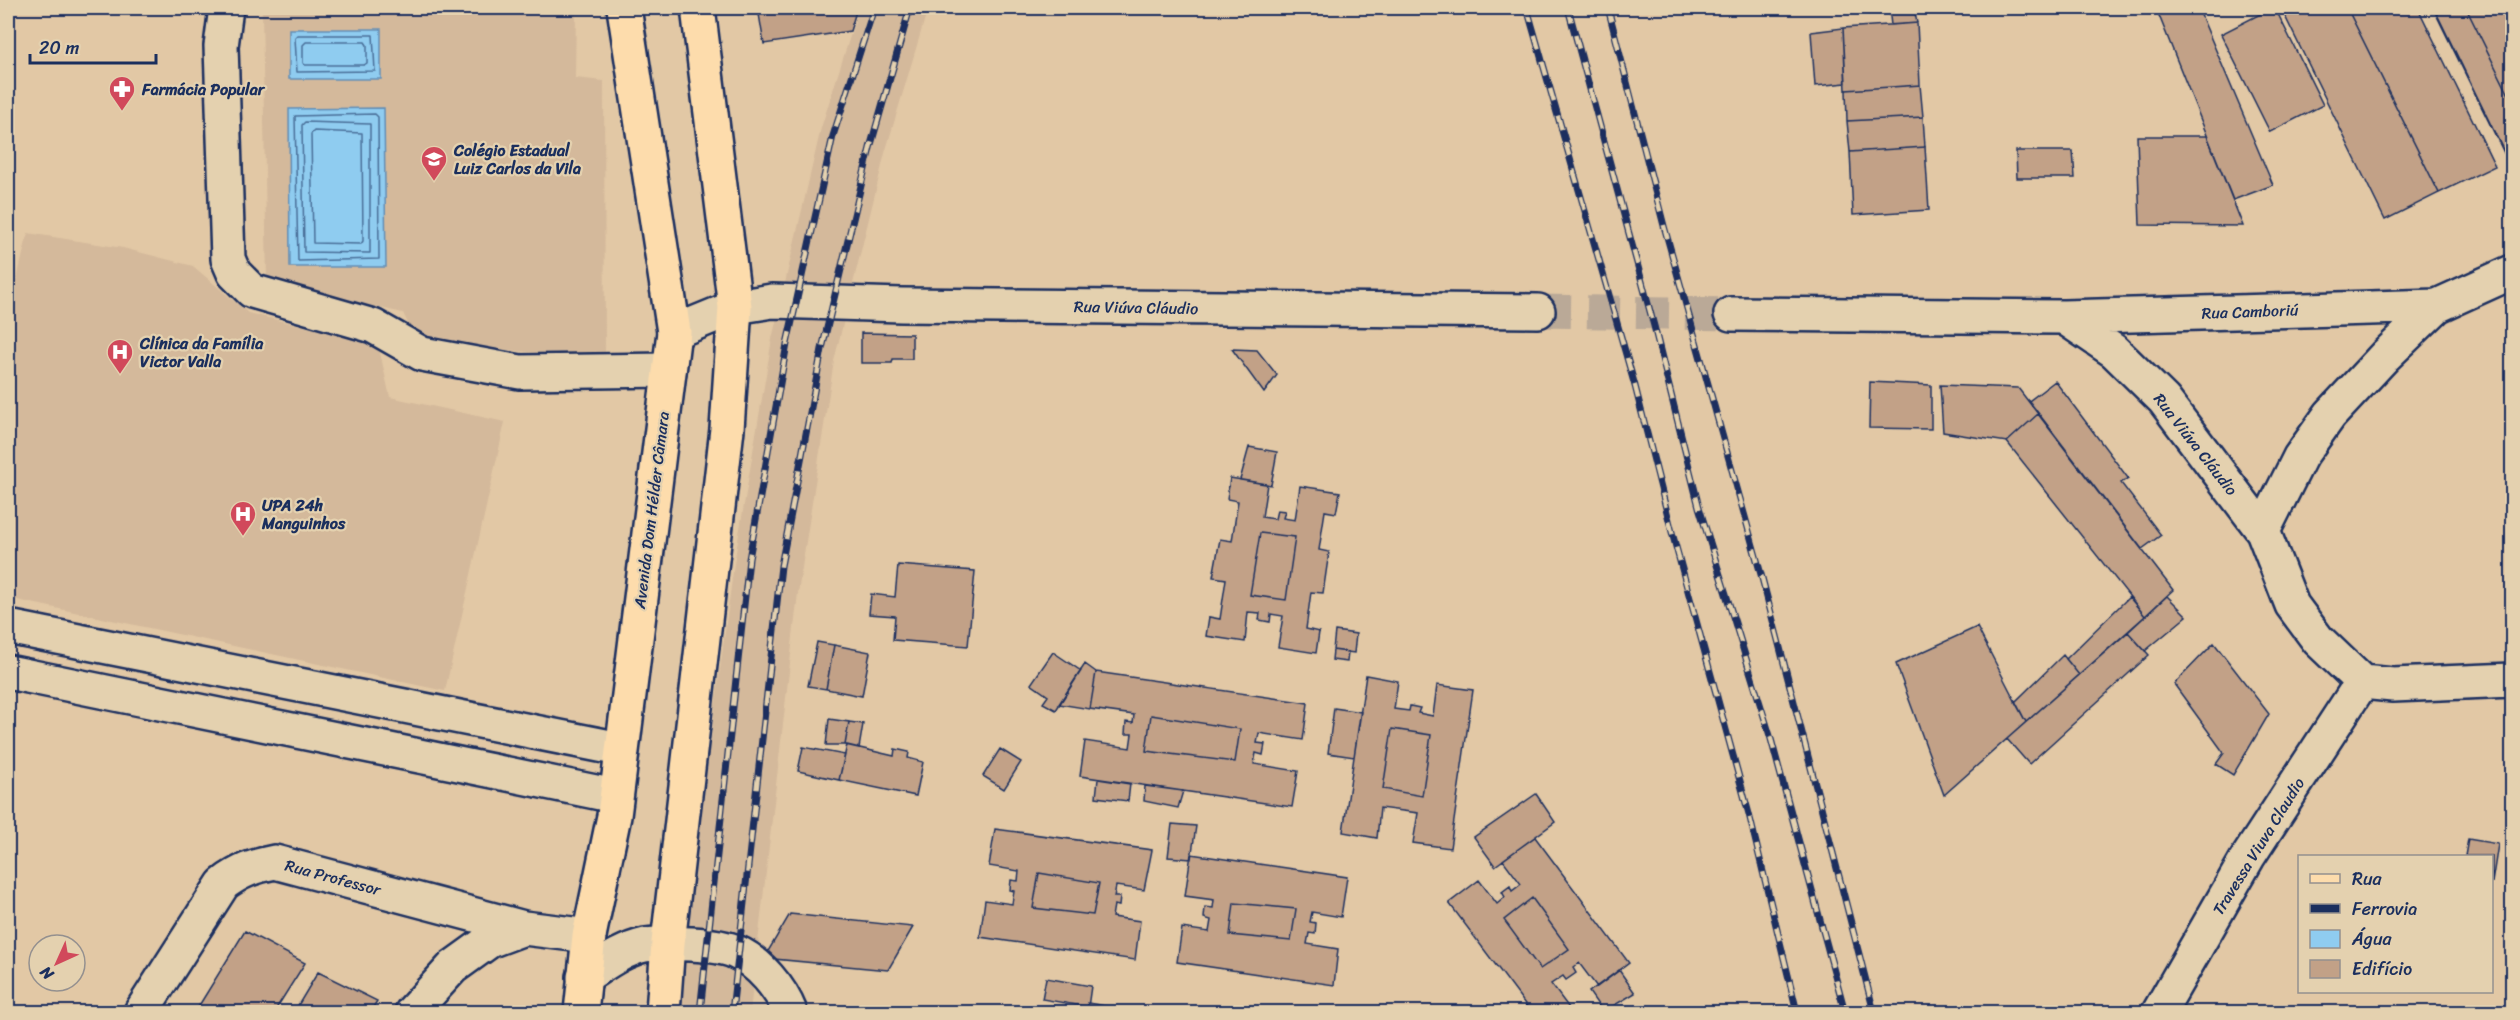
<svg xmlns="http://www.w3.org/2000/svg" width="2520" height="1020" font-family="Sriracha,sans-serif">
  <style>
    .built { fill: #d4b99b }
    .water { fill: #8fccf0; stroke: #618db6; stroke-width: 1.5 }
    .lines { fill: none; stroke-linecap: round; stroke-linejoin: round }
    .shore { stroke: #496e98; stroke-width: 1.5 }
    .building { fill: #c2a187; stroke: #1b2f5e; stroke-width: 1.5 }
    .secondary-tunnel { stroke: #baa997; stroke-width: 33; stroke-dasharray: 33 16; stroke-linecap: butt }
    .street-casing { stroke: #1b2f5e; stroke-width: 38 }
    .secondary-casing { stroke: #1b2f5e; stroke-width: 38 }
    .primary-casing { stroke: #1b2f5e; stroke-width: 38 }
    .street { stroke: #e4d1af; stroke-width: 33 }
    .secondary { stroke: #e4d1af; stroke-width: 33 }
    .primary { stroke: #fddcac; stroke-width: 33 }
    .rail-casing { stroke: #1b2f5e; stroke-width: 7 }
    .rail { stroke: #e4d1af; stroke-width: 4.5; stroke-dasharray: 14; stroke-linecap: butt }
    .labels { text-anchor: middle; stroke-width: 4.5; stroke-linejoin: round; paint-order: stroke }
    .poi-label { font-size: 16px; font-weight: bold; fill: #1b2f5e; stroke: #e4d1af; text-anchor: start }
    .street-label { font-size: 16px; fill: #1b2f5e; stroke: #e4d1af }
  </style>
  <rect width="100%" height="100%" fill="#e2c8a5"/>
  <filter id="ink" filterUnits="userSpaceOnUse"><feTurbulence type="fractalNoise" baseFrequency=".0167" numOctaves="2"/><feDisplacementMap in="SourceGraphic" scale="12" xChannelSelector="R" yChannelSelector="G"/><feConvolveMatrix kernelMatrix="1 2 1 2 8 2 1 2 1" color-interpolation-filters="sRGB"/></filter>
  <g filter="url(#ink)">
    <path class="built" d="M321,8H576L575,78L604,81L605,359L417,342L403,313L267,282L262,11Z
      M859,8H928L885,153L834,361L798,593L750,1012H678L688,908L734,564L772,339L821,128Z
      M28,233L123,248L193,266L248,313L378,344L390,397L505,422L445,691L8,598V317Z"/>
    <path class="water" d="M289,29H381V79H289Z
      M384,108L386,267H290L289,109Z"/>
    <g class="lines">
      <path class="shore" d="M298,35H373L375,71L297,72L295,38Z
        M306,42H365L367,45V63L364,65H305L303,63V45Z
        M375,114L378,117L379,259L298,261L295,116Z
        M305,122L370,124V253L304,252L302,125Z
        M314,131L362,133L363,241L361,244L313,243L311,134Z"/>
    </g>
    <path class="building" d="M758,8H857L850,31L764,44Z
      M1889,8H1914L1917,23L1891,25Z
      M2156,8H2198L2273,185L2233,200Z
      M2272,8H2275L2323,105L2270,132L2221,34Z
      M2281,8H2347L2439,193L2385,220Z
      M2347,8H2418L2495,166L2439,193Z
      M2433,8H2466L2512,101V162L2509,163Z
      M2434,8H2512V168Z
      M1917,23L1920,85L1846,90L1843,28Z
      M1843,28L1846,83L1815,86L1811,32Z
      M1920,85L1923,117L1847,121L1846,90Z
      M1923,117L1925,147L1850,152L1847,121Z
      M2137,136H2207L2243,226L2140,225Z
      M1925,147L1929,210L1853,215L1850,152Z
      M2016,151H2073L2075,178H2017Z
      M861,333L912,334V359H893L892,363H861Z
      M1232,349L1257,350L1277,375L1264,393Z
      M2055,381L2128,478L2121,483L2161,535L2142,549L2029,401Z
      M1870,382L1931,385V429L1869,428Z
      M1940,385L2018,388L2038,414L2007,442L1943,432Z
      M2038,414L2173,590L2145,616L2007,442Z
      M1249,447L1277,452L1271,485L1240,480Z
      M1230,478L1267,484L1262,517L1275,519L1277,510L1285,511L1283,518L1295,520L1300,486L1340,492L1336,513L1325,511L1319,550L1329,552L1323,593L1311,592L1306,629L1319,632L1316,653L1278,647L1283,616L1271,614L1270,622L1259,620L1260,613L1248,612L1245,642L1206,636L1209,617L1220,619L1226,579L1213,577L1220,539L1232,541L1238,501L1227,499Z
      M1260,533L1295,537L1286,600L1250,595Z
      M898,565L975,571L968,646L893,640L895,616L869,614L871,594L895,597Z
      M2167,596L2187,616L2145,651L2128,632Z
      M2129,597L2145,616L2079,675L2066,659Z
      M1977,627L2026,722L1944,795L1896,664Z
      M1335,631L1356,634L1354,653L1333,650Z
      M2128,632L2149,655L2029,764L2007,739Z
      M817,642L834,645L826,689L808,686Z
      M2214,643L2269,714L2233,775L2216,764L2224,753L2174,684Z
      M834,645L870,652L862,696L826,689Z
      M1333,650L1348,652L1347,662L1332,660Z
      M1053,652L1081,671L1056,710L1043,703L1048,696L1031,684Z
      M2063,655L2079,675L2026,722L2015,702Z
      M1085,664L1096,672L1090,709L1059,704Z
      M1096,672L1308,703L1303,740L1259,733L1257,743L1265,744L1263,755L1256,753L1254,764L1298,771L1292,807L1080,776L1085,741L1130,748L1132,734H1125L1126,722L1133,723L1134,715L1090,709Z
      M1366,675L1398,681L1394,709L1409,711L1410,706L1420,708L1418,713L1433,716L1437,685L1473,690L1450,848L1413,843L1418,813L1380,808L1377,838L1343,832Z
      M1334,708L1361,712L1354,757L1328,753Z
      M1151,715L1240,729L1235,762L1146,751Z
      M829,719L849,722L845,745H826Z
      M849,722L863,724L859,748L845,745Z
      M1392,729L1431,735L1422,796L1383,789Z
      M847,745L894,756L895,749L909,752L908,758L923,762L916,796L839,780Z
      M803,747L845,755L839,780L798,771Z
      M1000,749L1021,762L1004,789L983,776Z
      M1098,779L1130,784L1128,801L1096,797Z
      M1145,786L1183,791L1178,808L1144,801Z
      M1536,794L1555,822L1495,866L1474,837Z
      M1172,824L1196,826L1191,859L1168,857Z
      M995,829L1152,850L1144,890L1116,886L1114,897H1120L1119,906L1114,905L1112,917L1140,921L1135,960L980,937L985,900L1012,904L1014,891L1010,890L1011,880L1018,881L1019,871L989,866Z
      M1535,837L1629,963L1597,987L1579,963L1573,968L1576,973L1566,980L1563,976L1551,984L1569,1008L1562,1012H1531L1449,903L1479,880L1497,904L1505,897L1502,892L1510,886L1512,891L1521,884L1503,860Z
      M2468,839L2498,844L2492,883V856H2465Z
      M1191,854L1347,877L1341,917L1312,912L1310,922L1316,923L1315,934L1309,933L1307,944L1338,949L1334,985L1177,962L1182,928L1209,932L1211,920L1204,918L1205,907L1213,908L1214,900L1185,896Z
      M1039,873L1099,883L1093,915L1033,908Z
      M1532,898L1569,949L1540,969L1504,920Z
      M1234,903L1296,909L1291,941L1230,935Z
      M790,914L913,927L888,970L764,958Z
      M245,931L305,963L274,1012H195Z
      M1619,970L1635,993L1603,1012L1589,992Z
      M318,972L377,1001L370,1012H294Z
      M1046,978L1091,986L1088,1007L1042,999Z
      M1088,1003L1122,1009L1121,1012H1087Z"/>
    <g class="lines">
      <path class="secondary-tunnel" d="M1538,311L1731,314"/>
      <g class="street-casing">
        <path id="street" d="M226,8L221,46L228,259L234,273L252,291L373,326L422,354L520,372L669,370
          M8,627L620,749
          M8,672L615,796
          M584,977C603,965 622,950 645,945C666,942 717,943 736,952C759,962 781,989 790,1012
          M141,1012L223,884C240,871 254,866 275,862L524,928
          M412,1012L453,967L489,941L524,928L589,936
          M2159,1012L2248,857L2362,682"/>
      </g>
      <g class="secondary-casing">
        <path id="secondary" d="M1731,314L2064,317L2437,306
          M2064,317L2114,351L2164,400L2263,531L2292,605L2318,640L2362,682L2393,685L2512,680
          M674,332L735,307L772,301L902,305L1538,311
          M2263,531L2300,457L2330,415L2385,356L2437,306L2512,272"/>
      </g>
      <g class="primary-casing">
        <path id="primary" d="M581,1012L589,936L614,816L674,332L624,8
          M663,1012L668,943L727,429L735,307L698,8"/>
      </g>
      <use href="#street" class="street"/>
      <use href="#secondary" class="secondary"/>
      <use href="#primary" class="primary"/>
      <g class="rail-casing">
        <path id="rail" d="M1527,8L1635,386L1673,536L1749,814L1797,1012
          M1568,8L1654,326L1699,507L1771,739L1845,1012
          M1608,8L1664,226L1762,578L1874,1012
          M700,1012L749,559L787,344L833,136L874,8
          M732,1012L781,566L822,349L870,148L910,8"/>
      </g>
      <use href="#rail" class="rail"/>
    </g>
  </g>
  <defs>
    <g id="pharmacy-pin" transform="scale(1.35)"><path d="M0 17L-7.5 6A9.5 9.5 0 1 1 7.5 6Z" fill="#d1495b" stroke="#e4d1af"/><path d="M-2-6h4v4h4v4h-4v4h-4v-4h-4v-4h4Z" fill="#fff"/></g>
    <g id="school-pin" transform="scale(1.35)"><path d="M0 17L-7.5 6A9.5 9.5 0 1 1 7.5 6Z" fill="#d1495b" stroke="#e4d1af"/><path d="M0-5L7-2L0 1L-7-2ZM-4 1L0 2.5L4 1V4Q0 6-4 4Z" fill="#fff"/></g>
    <g id="hospital-pin" transform="scale(1.35)"><path d="M0 17L-7.5 6A9.5 9.5 0 1 1 7.5 6Z" fill="#d1495b" stroke="#e4d1af"/><path d="M-5-5h3v3.5h4V-5h3V5h-3V1.5h-4V5h-3Z" fill="#fff"/></g>
  </defs>
  <g fill-rule="evenodd">
    <use href="#pharmacy-pin" x="122" y="89"/>
    <use href="#school-pin" x="434" y="159"/>
    <use href="#hospital-pin" x="120" y="352"/>
    <use href="#hospital-pin" x="243" y="514"/>
  </g>
  <g class="labels">
    <g class="poi-label">
      <text x="142" y="95">Farmácia Popular</text>
      <text x="454" y="156">Colégio Estadual<tspan x="454" dy="18">Luiz Carlos da Vila</tspan></text>
      <text x="140" y="349">Clínica da Família<tspan x="140" dy="18">Victor Valla</tspan></text>
      <text x="262" y="511">UPA 24h<tspan x="262" dy="18">Manguinhos</tspan></text>
    </g>
    <g class="street-label">
      <text transform="translate(1136 307) rotate(1)" y="6">Rua Viúva Cláudio</text>
      <text transform="translate(2250 311) rotate(-2)" y="6">Rua Camboriú</text>
      <text transform="translate(2196 444) rotate(52)" y="6">Rua Viúva Cláudio</text>
      <text transform="translate(651 510) rotate(-83)" y="6">Avenida Dom Hélder Câmara</text>
      <text transform="translate(2258 846) rotate(-58)" y="6">Travessa Viuva Claudio</text>
      <text transform="translate(333 877) rotate(15)" y="6">Rua Professor</text>
    </g>
  </g>
  <rect width="2520" height="1020" fill="none" stroke="#e4d1af" stroke-width="30"/>
  <rect x="15" y="15" width="2490" height="990" fill="none" stroke="#1b2f5e" stroke-width="2" filter="url(#ink)"/>
  <rect x="2298" y="855" width="195" height="138" fill="#e4d1af" stroke="#94908f" stroke-width="1.5"/>
  <rect x="2310" y="874" width="30" height="9" fill="#fddcac" stroke="#94908f" stroke-width="1.5"/>
  <text x="2352" y="885" font-size="18" fill="#1b2f5e">Rua</text>
  <rect x="2310" y="904" width="30" height="9" fill="#1b2f5e" stroke="#94908f" stroke-width="1.5"/>
  <text x="2352" y="915" font-size="18" fill="#1b2f5e">Ferrovia</text>
  <rect x="2310" y="930" width="30" height="18" fill="#8fccf0" stroke="#94908f" stroke-width="1.5"/>
  <text x="2352" y="945" font-size="18" fill="#1b2f5e">Água</text>
  <rect x="2310" y="960" width="30" height="18" fill="#c2a187" stroke="#94908f" stroke-width="1.5"/>
  <text x="2352" y="975" font-size="18" fill="#1b2f5e">Edifício</text>
  <g transform="translate(57 963) rotate(225)"><circle r="28" fill="#e4d1af" stroke="#94908f" stroke-width="1.5"/>
  <path d="M0-4.5L10 22L0 15L-10 22Z" fill="#d1495b"/>
  <text y="-9" font-size="16" font-weight="bold" text-anchor="middle" fill="#1b2f5e">N</text>
  </g>
  <path d="M30 54v9h126v-9" fill="none" stroke="#1b2f5e" stroke-width="3"/>
  <text x="39" y="54" font-size="18" fill="#1b2f5e" stroke="#e4d1af" stroke-width="4.5" paint-order="stroke">20 m</text>
</svg>
